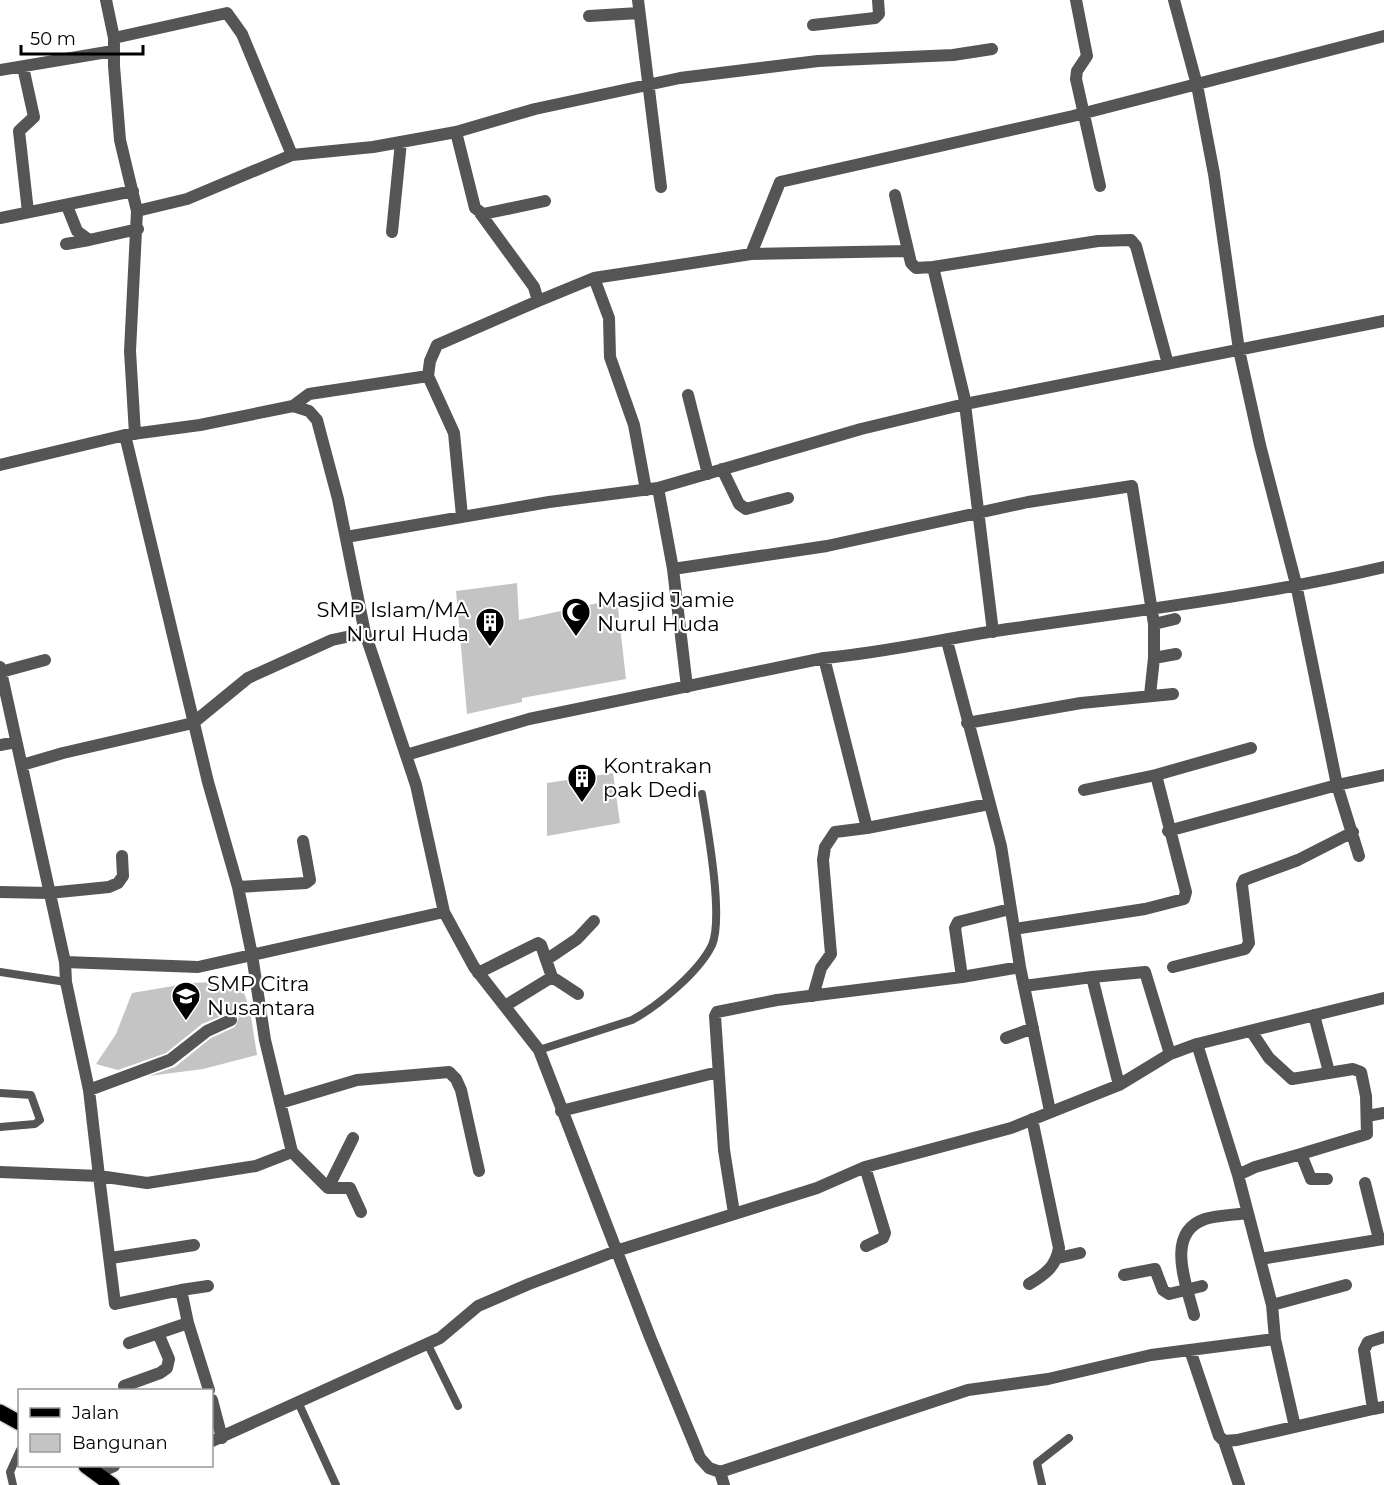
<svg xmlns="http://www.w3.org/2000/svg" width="1384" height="1485" font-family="Montserrat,sans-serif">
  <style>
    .building { fill: #c4c4c4 }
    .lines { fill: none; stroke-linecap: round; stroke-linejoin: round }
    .primary-casing { stroke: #dbdbdb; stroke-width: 18 }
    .lane { stroke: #555; stroke-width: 8 }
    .street { stroke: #555; stroke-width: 12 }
    .primary { stroke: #000; stroke-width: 15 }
    .labels { text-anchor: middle; stroke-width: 4.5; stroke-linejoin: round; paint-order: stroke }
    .poi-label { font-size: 21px; fill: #000; stroke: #fff; text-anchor: start }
  </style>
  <rect width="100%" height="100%" fill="#fff"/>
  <path class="building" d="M517,583L519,620L617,599L626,679L522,698V702L467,714L456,591Z
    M613,773L620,823L547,836V783Z
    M240,981L250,1010L257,1055L203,1069L149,1076L175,1067L211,1038L235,1027L239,1017L231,1012L202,1024L166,1053L118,1070L96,1064L116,1034L132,993L191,983Z"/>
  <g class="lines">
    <g class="primary-casing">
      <path id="primary" d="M0,1412L20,1423
        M86,1466L112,1485"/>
    </g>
    <path class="lane" d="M0,972L66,982
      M539,1050L632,1020C658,1006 699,972 712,945C724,917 707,826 702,794
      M0,1093L31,1095L40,1120L35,1124L0,1127
      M427,1343L458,1406
      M298,1402L336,1485
      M13,1485L10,1472L20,1450
      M1042,1485L1037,1463L1069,1438"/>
    <path class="street" d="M106,0L114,38V66L120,140L137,211L130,351L135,434
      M638,0L661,187
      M1076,0L1087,56L1077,71L1076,79L1100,186
      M1174,0L1197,85L1214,174L1239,350L1260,445L1296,584L1337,785L1359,856
      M589,16L639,13
      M813,25L875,18L879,14L878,0
      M114,38L227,13L242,34L292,155
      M23,67L34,117L19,131L28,212
      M0,70L113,51
      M456,132L475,208L483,214L545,201
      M895,195L911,263L916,268L933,267L964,396L993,632
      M67,206L77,231L89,240L138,229
      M137,211L187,199L292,155L373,147L456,132L535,109L680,78L818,61L953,55L992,49
      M480,213L534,287L538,301L594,278L751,254L780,182L1073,116L1384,36
      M0,218L133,191
      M392,232L401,142
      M66,244L89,240
      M751,254L907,251
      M933,267L1098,241L1131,240L1136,246L1168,364
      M594,278L609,318L610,357L634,425L646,490
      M688,395L708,474
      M293,406L309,394L428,376
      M125,435L208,782L238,887L252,955L265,1040L292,1152L256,1166L147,1183L99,1176L115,1304L181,1290
      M0,465L125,435L200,425L293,406L309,411L317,420L338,499L365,633L416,785L444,912L474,967L539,1050L650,1337L700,1458L709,1468L720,1472L968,1390L1048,1379L1151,1355L1275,1339
      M722,469L739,504L746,509L788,498
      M658,488L673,569L687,687
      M462,516L454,433L428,376L430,361L437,345L538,301
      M346,537L549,502L658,488L861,429L965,404L1384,321
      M673,569L827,546L1028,502L1132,486L1154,624V658L1176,654
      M1154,624L1175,619
      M947,641L1001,846L1020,967L1050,1111
      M0,667L65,962L66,982L89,1090L99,1176L0,1172
      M1,672L45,660
      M1150,695L1154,658
      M967,723L1081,703L1173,694
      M0,745L16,742
      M406,755L529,719L824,658C882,653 938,640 995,631C1124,612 1256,597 1384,567
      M22,765L63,753L193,723L248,678L332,640L365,633
      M1156,775L1251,748
      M867,828L989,804
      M1168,831L1337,785L1384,775
      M238,887L306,883L310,880L303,841
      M0,892L49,893L109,887L118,883L123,876L122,856
      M1014,929L1145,909L1184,899L1186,892L1156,775L1084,790
      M546,960L577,939L594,921
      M65,962L198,967L444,912
      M1173,967L1245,949L1249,943L1242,885L1244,880L1298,860L1353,832
      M478,973L538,943L541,945L552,977
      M962,977L955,928L958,922L1010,909
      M1024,986L1092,977
      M813,996L821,968L831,954L823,860L825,847L835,832L867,828L824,658
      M505,1006L552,977L578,994
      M1314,1015L1329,1072
      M1251,1031L1269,1058L1292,1079L1353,1069L1361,1072L1366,1096L1367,1134L1301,1154
      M1006,1038L1033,1028
      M1197,1044L1238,1175L1272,1305
      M1119,1085L1092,977L1145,972L1170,1054
      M89,1090L170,1060L207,1031L231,1020
      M280,1103L357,1080L449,1072L456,1079L461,1090L479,1171
      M561,1111L718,1072
      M1367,1116L1384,1113
      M292,1152L328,1188H350L361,1212
      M865,1167L885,1233L883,1238L866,1246
      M1238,1175L1255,1167L1301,1154L1311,1179H1327
      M1365,1183L1379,1239
      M328,1188L353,1138
      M734,1213L724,1150L715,1016L717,1012L777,1000L962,977L1020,967
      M111,1258L194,1245
      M1058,1258L1080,1253
      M1260,1259L1384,1239
      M1124,1275L1155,1269L1163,1290L1169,1294L1202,1286
      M1029,1284C1044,1275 1056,1267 1059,1248L1032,1119
      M1194,1315C1187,1286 1164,1233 1205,1219C1218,1215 1234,1215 1247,1213
      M188,1323L181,1290L208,1286
      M1384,1337L1368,1342L1364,1350L1373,1409L1384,1407
      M129,1343L188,1323L209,1390
      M1190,1350L1219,1436L1224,1441L1237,1440L1373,1409
      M124,1386L160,1373L167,1368L169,1359L158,1333
      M212,1400L222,1438
      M1295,1427L1275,1339L1272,1305L1346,1285
      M212,1441L440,1338L478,1306L529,1284L616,1251L817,1188L865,1167L1011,1128L1119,1085L1170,1054L1197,1044L1384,998
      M1224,1441L1239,1485
      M720,1472L724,1485
      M98,1473L114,1466"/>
    <use href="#primary" class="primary"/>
  </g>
  <defs>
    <g id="mosque-pin" transform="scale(1.5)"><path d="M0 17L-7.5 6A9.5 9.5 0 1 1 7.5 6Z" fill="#000" stroke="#fff"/><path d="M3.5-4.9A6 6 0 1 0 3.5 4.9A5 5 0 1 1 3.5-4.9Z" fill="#fff"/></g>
    <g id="building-pin" transform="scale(1.5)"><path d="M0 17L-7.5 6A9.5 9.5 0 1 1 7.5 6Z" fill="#000" stroke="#fff"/><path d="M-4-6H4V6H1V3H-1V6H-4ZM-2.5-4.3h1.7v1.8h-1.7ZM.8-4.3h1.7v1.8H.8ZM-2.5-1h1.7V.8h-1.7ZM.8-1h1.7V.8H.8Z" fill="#fff"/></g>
    <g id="school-pin" transform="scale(1.5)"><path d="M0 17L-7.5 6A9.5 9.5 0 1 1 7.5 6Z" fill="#000" stroke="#fff"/><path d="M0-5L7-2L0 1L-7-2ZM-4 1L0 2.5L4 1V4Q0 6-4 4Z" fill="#fff"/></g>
  </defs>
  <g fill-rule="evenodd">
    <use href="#mosque-pin" x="576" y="612"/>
    <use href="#building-pin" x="490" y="622"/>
    <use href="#building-pin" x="582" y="778"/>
    <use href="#school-pin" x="186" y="996"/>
  </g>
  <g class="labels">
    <g class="poi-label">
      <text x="597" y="607">Masjid Jamie<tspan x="597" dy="24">Nurul Huda</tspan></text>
      <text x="469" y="617" text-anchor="end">SMP Islam/MA<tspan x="469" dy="24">Nurul Huda</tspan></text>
      <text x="603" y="773">Kontrakan<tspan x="603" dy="24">pak Dedi</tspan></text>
      <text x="207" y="991">SMP Citra<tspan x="207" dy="24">Nusantara</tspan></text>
    </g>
  </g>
  <rect x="18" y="1389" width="195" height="78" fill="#ffffff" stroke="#999999" stroke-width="1.5"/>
  <rect x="30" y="1408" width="30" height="9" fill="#000000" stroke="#999999" stroke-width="1.5"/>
  <text x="72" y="1419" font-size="18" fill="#000000">Jalan</text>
  <rect x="30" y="1434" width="30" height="18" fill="#c4c4c4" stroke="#999999" stroke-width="1.5"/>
  <text x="72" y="1449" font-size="18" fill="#000000">Bangunan</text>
  <path d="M21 45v9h122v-9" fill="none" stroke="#000000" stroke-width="3"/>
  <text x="30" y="45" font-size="18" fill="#000000" stroke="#ffffff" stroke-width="4.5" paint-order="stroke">50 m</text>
</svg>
